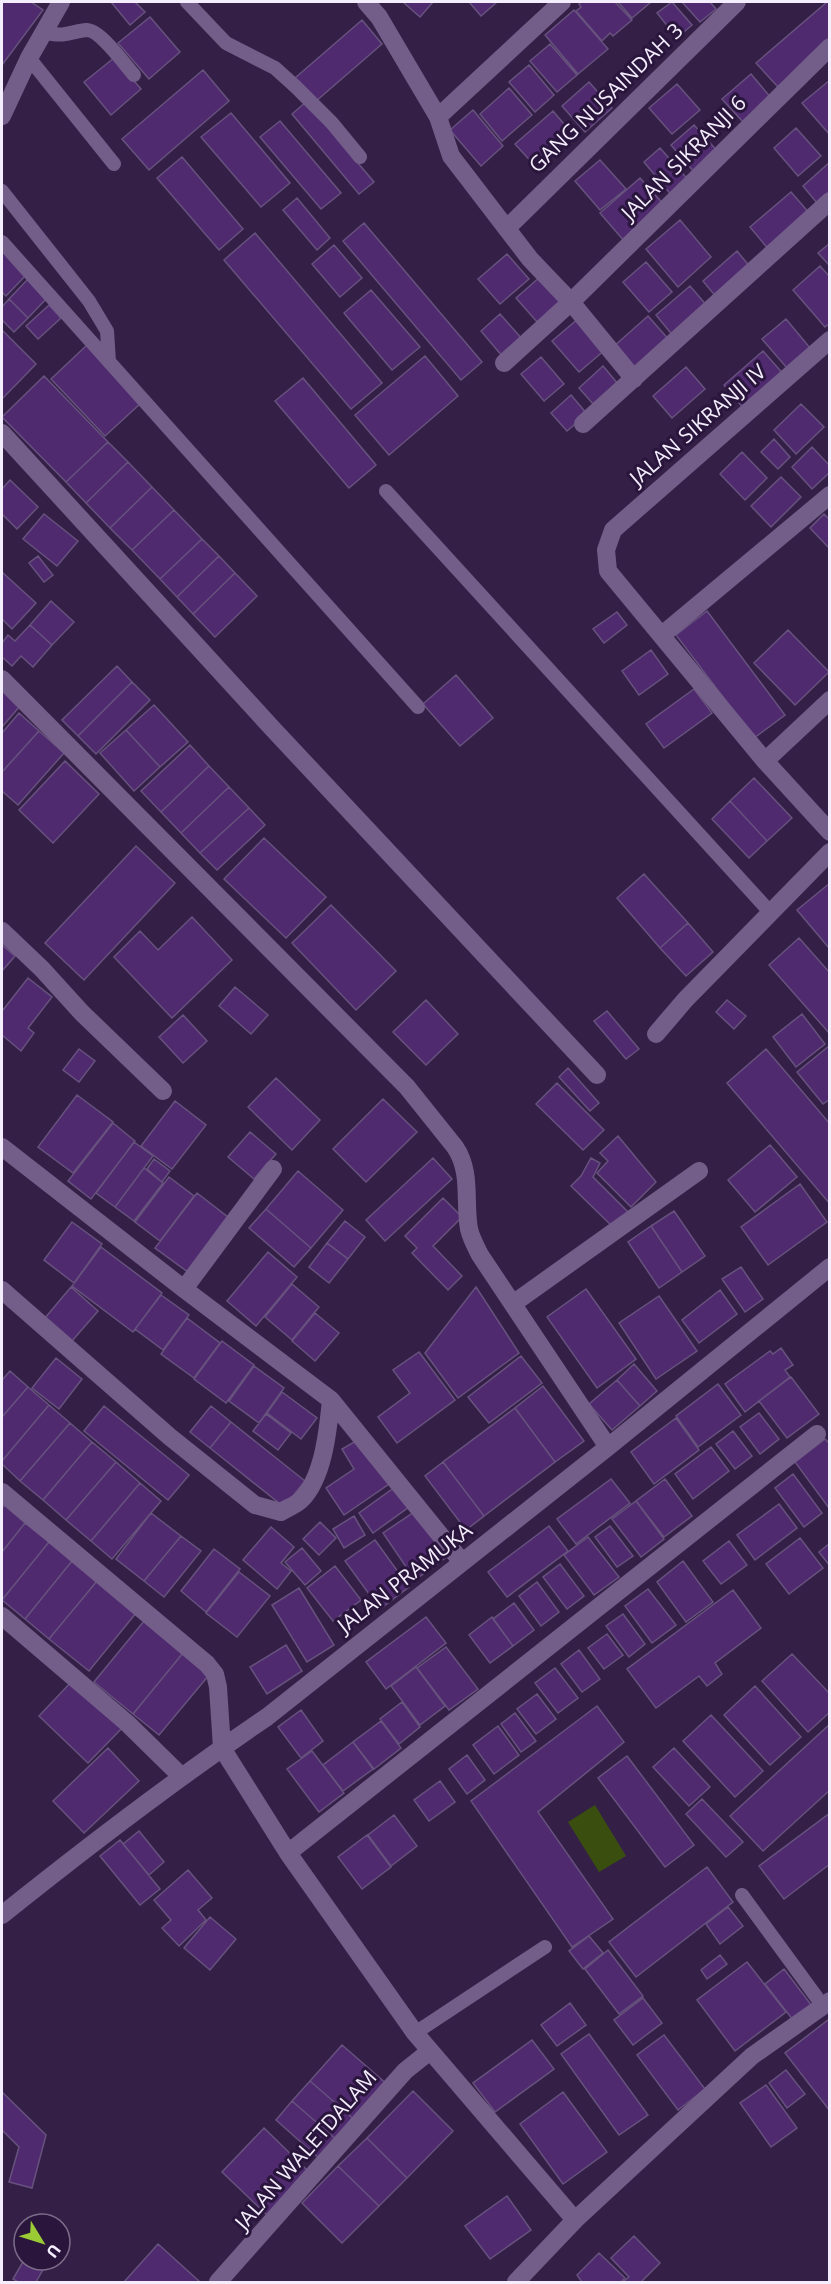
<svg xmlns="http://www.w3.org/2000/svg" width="831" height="2284" font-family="'Open Sans',sans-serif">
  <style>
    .pitch { fill: #3a4e10 }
    .building { fill: #4f2a6f; stroke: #67527e; stroke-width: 1.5 }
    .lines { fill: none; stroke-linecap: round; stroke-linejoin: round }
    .lane { stroke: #735e8a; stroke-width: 14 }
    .street { stroke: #735e8a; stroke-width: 18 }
    .labels { text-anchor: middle; stroke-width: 6; stroke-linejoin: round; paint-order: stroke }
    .street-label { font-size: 21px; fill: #f4edfd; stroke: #2a163c }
  </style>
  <rect width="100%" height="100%" fill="#342047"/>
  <path class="pitch" d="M595,1805L626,1856L599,1872L568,1822Z"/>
  <path class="building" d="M2,2H31L43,10L2,65Z
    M111,2H135L145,12L130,25Z
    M403,2H433L420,17Z
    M469,2H497L481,16Z
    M581,2H615L632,20L613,36L610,33L602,41L576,11L581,7L579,4Z
    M618,2H651L632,18Z
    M672,2L692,25L677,38L657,13Z
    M682,2H710L716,9L700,22Z
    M827,2H830V43L778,87L756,63Z
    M574,10L608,49L578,74L545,35Z
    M150,17L180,52L149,79L118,43Z
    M362,20L382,44L315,102L295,78Z
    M550,44L577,75L557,92L530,61Z
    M114,58L141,89L111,115L84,82Z
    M529,65L554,95L535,112L509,82Z
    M203,70L229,101L149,170L122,139Z
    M751,74L772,99L744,123L722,99Z
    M830,80V135L802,103Z
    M589,82L612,108L585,132L562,106Z
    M677,84L700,110L672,134L649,108Z
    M509,88L532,115L502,141L480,114Z
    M306,102L374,182L359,194L292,114Z
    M473,110L503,146L481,166L450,130Z
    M553,111L574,136L537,168L515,144Z
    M231,113L290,183L261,207L201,137Z
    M280,121L341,193L321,209L260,137Z
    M694,125L719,153L695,173L671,145Z
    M796,128L821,156L798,176L774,148Z
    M660,148L690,182L673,197L644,162Z
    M182,157L243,229L219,250L157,178Z
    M600,160L626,189L600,210L575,181Z
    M830,162V193L817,203L803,186Z
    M640,178L666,207L625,242L600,213Z
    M791,192L810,214L769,250L750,227Z
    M297,198L330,238L317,250L283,210Z
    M680,220L711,257L678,287L646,249Z
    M364,223L482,362L461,380L343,241Z
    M255,233L382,383L351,409L224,260Z
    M830,243V266L818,253Z
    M334,245L362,278L340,297L312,264Z
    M2,250L27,274L6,296L2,292Z
    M737,251L751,268L717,298L703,281Z
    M507,254L529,279L500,304L478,279Z
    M646,262L672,292L649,312L623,282Z
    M820,266L830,277V323L825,327L793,290Z
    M540,277L562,303L538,323L516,298Z
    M28,279L47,298L28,318L9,299Z
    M690,286L708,307L674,337L656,315Z
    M371,290L420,347L392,370L344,313Z
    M9,299L28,318L14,332L2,320V307Z
    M49,305L61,318L38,339L26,326Z
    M500,314L523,340L503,357L481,331Z
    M648,316L670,341L634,372L613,347Z
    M579,318L606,349L579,372L552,341Z
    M786,319L810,348L787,368L762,339Z
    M2,330L36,364L2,399Z
    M87,345L141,403L105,436L51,379Z
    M763,351L785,376L745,410L724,385Z
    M425,356L458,396L389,455L355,415Z
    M541,357L564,384L544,401L521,374Z
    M603,366L618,384L594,405L579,388Z
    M686,367L705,389L672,418L653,396Z
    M44,376L108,442L66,482L2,417Z
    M303,378L376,465L349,488L275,401Z
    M571,395L587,414L567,431L551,413Z
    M801,404L824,427L796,454L774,430Z
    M774,439L790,457L778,469L761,452Z
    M108,442L128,462L86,503L66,482Z
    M812,447L830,466V472L812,489L792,467Z
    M742,452L767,478L745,500L720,474Z
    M128,462L152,487L110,528L86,503Z
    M781,477L801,497L771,527L751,506Z
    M10,480L38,507L17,529L2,514V489Z
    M152,487L174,510L132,550L110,528Z
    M174,510L202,539L160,579L132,550Z
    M44,514L78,541L57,566L23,539Z
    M824,514L830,520L829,548L810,528Z
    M202,539L219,556L177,597L160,579Z
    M38,556L53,575L44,582L29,563Z
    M219,556L235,573L193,614L177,597Z
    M3,573L36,603L12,629L2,619V575Z
    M235,573L257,596L215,637L193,614Z
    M51,601L74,622L52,645L30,625Z
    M707,611L785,715L754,738L676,635Z
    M617,612L627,625L604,643L593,629Z
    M30,625L52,645L33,667L21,656L12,666L2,657V643L8,635L15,641Z
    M788,630L829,672L795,705L754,663Z
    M651,650L668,674L639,695L622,671Z
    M117,666L132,682L78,736L62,720Z
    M456,675L493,718L460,746L423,704Z
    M132,682L150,700L96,754L78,736Z
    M694,689L712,713L664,748L646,724Z
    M2,690L20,706L2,727Z
    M154,705L188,742L160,767L126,730Z
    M19,713L39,731L2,772V733Z
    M126,730L160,767L134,791L100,753Z
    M39,731L64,753L18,805L2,791V772Z
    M190,745L209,766L161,812L141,791Z
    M65,761L99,794L53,843L19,810Z
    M209,766L229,787L181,833L161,812Z
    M754,778L792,818L767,841L730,801Z
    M229,787L249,808L200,853L181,833Z
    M730,801L767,841L749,858L712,819Z
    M249,808L265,825L217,870L200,853Z
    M264,838L326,897L286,938L224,879Z
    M136,846L175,883L84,980L45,943Z
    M644,874L688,923L660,948L617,898Z
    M830,883V948H829L797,910Z
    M331,905L396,971L356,1010L292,943Z
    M192,917L232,960L172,1018L114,957L140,931L158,950Z
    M688,923L713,952L686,976L660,948Z
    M799,938L830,973V1034L769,965Z
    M2,945L15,956L2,971Z
    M28,978L52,997L28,1028L34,1033L21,1051L2,1035V1008L3,1010Z
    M235,987L268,1015L251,1034L219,1006Z
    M426,1000L458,1034L426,1065L393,1032Z
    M727,1000L746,1016L734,1029L716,1012Z
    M607,1011L639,1049L626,1059L594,1021Z
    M802,1014L825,1044L796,1067L773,1037Z
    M183,1015L207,1041L183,1063L159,1037Z
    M829,1046L830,1099L823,1104L797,1072Z
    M79,1049L95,1061L79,1082L63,1070Z
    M766,1049L830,1124V1204L727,1083Z
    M568,1068L599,1103L590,1111L559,1077Z
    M276,1078L320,1120L292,1150L248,1107Z
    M557,1083L604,1130L583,1150L536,1104Z
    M77,1095L113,1122L73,1173L38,1147Z
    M383,1099L417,1132L366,1182L333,1149Z
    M175,1101L206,1125L172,1169L141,1146Z
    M113,1123L135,1141L91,1199L68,1181Z
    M250,1132L276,1154L254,1179L228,1157Z
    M618,1136L656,1182L631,1207L597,1173L608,1161L600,1153Z
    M134,1142L153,1156L115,1207L96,1193Z
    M770,1145L797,1177L755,1212L728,1180Z
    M433,1158L452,1179L385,1241L366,1220Z
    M591,1158L600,1163L593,1177L630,1214L615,1229L571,1186L581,1176Z
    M154,1159L170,1171L162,1182L147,1169Z
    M144,1168L163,1183L134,1221L115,1207Z
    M298,1171L343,1210L311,1248L266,1209Z
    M169,1177L194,1196L160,1241L135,1222Z
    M800,1184L827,1222L768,1265L741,1227Z
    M197,1193L233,1221L192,1275L155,1248Z
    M443,1198L462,1217L433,1246L462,1276L448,1290L412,1253L417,1248L405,1236Z
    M266,1209L311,1248L294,1267L249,1228Z
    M674,1211L705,1256L682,1272L651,1226Z
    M345,1221L365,1237L348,1259L327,1243Z
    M72,1222L102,1244L74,1283L44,1260Z
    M651,1226L682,1272L659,1288L628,1242Z
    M327,1243L348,1259L329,1283L309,1267Z
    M101,1247L162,1293L133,1332L72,1286Z
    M268,1252L297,1277L256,1326L227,1301Z
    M741,1267L763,1299L745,1312L722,1279Z
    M292,1284L319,1307L292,1340L265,1317Z
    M71,1287L98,1311L72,1341L45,1318Z
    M476,1287L519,1353L458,1398L425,1353Z
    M586,1289L636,1359L597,1388L547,1317Z
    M720,1290L737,1314L699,1343L682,1320Z
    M161,1295L189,1315L163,1350L135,1329Z
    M659,1296L697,1351L656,1379L619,1323Z
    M315,1313L339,1333L315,1361L292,1341Z
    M187,1318L220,1343L194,1378L161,1354Z
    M222,1341L254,1365L226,1403L194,1379Z
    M781,1348L793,1365L785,1370L790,1377L745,1412L725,1384L770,1351L773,1354Z
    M419,1352L455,1400L397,1443L378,1417L410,1393L393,1370Z
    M521,1356L542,1383L489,1423L468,1397Z
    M56,1358L82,1379L59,1409L32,1388Z
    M634,1364L657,1391L640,1406L617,1380Z
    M254,1366L284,1388L259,1423L229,1401Z
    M10,1371L28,1387L2,1417V1380Z
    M791,1377L819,1414L787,1438L759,1401Z
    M617,1380L640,1406L612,1430L589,1404Z
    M718,1384L741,1415L698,1447L676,1416Z
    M543,1386L584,1441L555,1462L515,1408Z
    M28,1387L49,1405L2,1461V1417Z
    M282,1392L317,1418L301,1439L267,1413Z
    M49,1405L70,1423L20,1481L2,1464V1461Z
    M104,1406L189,1475L168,1500L84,1431Z
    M211,1406L231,1422L210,1448L190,1432Z
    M515,1408L555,1462L484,1516L443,1462Z
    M759,1413L779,1439L760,1454L740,1427Z
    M266,1414L291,1433L278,1450L253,1431Z
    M676,1418L699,1450L654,1484L631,1452Z
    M231,1422L305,1481L284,1507L210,1448Z
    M70,1423L92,1442L43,1500L20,1481Z
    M733,1431L752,1456L735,1469L716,1444Z
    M825,1439L830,1444L829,1508L795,1462Z
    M356,1441L389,1484L344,1515L326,1488L354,1469L342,1449Z
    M92,1442L116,1462L66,1520L43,1500Z
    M711,1447L729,1471L693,1499L675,1474Z
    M116,1462L140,1483L91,1541L66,1520Z
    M443,1462L484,1516L466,1530L425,1476Z
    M793,1474L822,1513L804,1527L775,1488Z
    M611,1479L630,1503L576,1544L557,1519Z
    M665,1479L692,1516L664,1537L636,1501Z
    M140,1483L161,1501L112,1559L91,1541Z
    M395,1487L409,1507L373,1533L359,1513Z
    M636,1501L664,1539L641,1557L612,1519Z
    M779,1504L797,1528L755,1560L737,1535Z
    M4,1505L25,1523L2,1552V1509Z
    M417,1510L448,1556L415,1580L383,1533Z
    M151,1513L181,1536L144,1581L116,1559Z
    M354,1516L365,1535L344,1548L333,1529Z
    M320,1522L336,1538L319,1555L303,1539Z
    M25,1523L49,1542L2,1600V1552Z
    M549,1526L568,1551L507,1597L488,1572Z
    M610,1526L633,1556L617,1567L595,1537Z
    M271,1527L294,1547L281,1563L291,1571L277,1589L243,1560Z
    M181,1536L201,1551L164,1597L144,1581Z
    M588,1537L619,1577L594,1595L564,1555Z
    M800,1538L823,1568L789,1594L766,1564Z
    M375,1540L409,1587L380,1609L345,1561Z
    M729,1541L747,1565L721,1584L703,1561Z
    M49,1542L72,1561L25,1619L2,1600Z
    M830,1543V1566L819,1552Z
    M302,1548L321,1571L305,1585L285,1562Z
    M214,1549L240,1569L206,1612L181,1591Z
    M72,1561L97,1581L49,1639L25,1619Z
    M683,1561L713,1602L686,1622L657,1582Z
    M560,1564L584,1596L567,1609L543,1577Z
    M335,1566L361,1600L333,1621L307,1588Z
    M239,1572L270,1596L237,1637L206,1613Z
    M97,1581L136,1613L89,1671L49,1639Z
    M537,1582L559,1612L541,1626L519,1596Z
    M299,1588L334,1645L307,1662L272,1605Z
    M648,1589L676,1625L652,1643L625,1606Z
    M733,1590L761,1628L715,1663L722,1674L707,1686L699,1676L656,1708L627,1669Z
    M514,1603L534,1630L513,1646L493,1619Z
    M623,1614L645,1644L629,1657L606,1626Z
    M426,1617L446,1643L386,1689L366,1662Z
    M492,1617L513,1646L490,1663L469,1635Z
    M144,1621L183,1653L133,1714L94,1682Z
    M607,1634L623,1655L604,1669L588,1648Z
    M286,1645L302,1671L267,1694L250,1667Z
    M446,1647L478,1689L449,1710L417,1668Z
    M579,1650L600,1679L582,1692L561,1664Z
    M183,1653L209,1675L159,1735L133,1714Z
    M792,1654L830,1694V1712L808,1732L762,1681Z
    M416,1667L445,1706L420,1725L391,1686Z
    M555,1668L578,1698L558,1713L535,1683Z
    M74,1679L124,1726L88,1763L39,1716Z
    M755,1686L801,1737L770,1765L724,1715Z
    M537,1694L556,1719L536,1734L517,1709Z
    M402,1702L420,1727L399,1744L380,1719Z
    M597,1706L624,1742L538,1812L613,1919L572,1947L471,1801Z
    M301,1710L323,1741L301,1758L278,1727Z
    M515,1713L536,1741L521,1752L501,1724Z
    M711,1715L763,1771L735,1797L683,1741Z
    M381,1721L401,1748L374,1769L353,1742Z
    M830,1724V1790L763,1851L730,1816Z
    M498,1726L519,1755L494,1774L473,1745Z
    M353,1742L373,1769L343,1791L323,1765Z
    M108,1748L139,1781L84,1833L53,1801Z
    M674,1748L710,1787L689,1806L653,1767Z
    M312,1751L344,1793L319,1812L287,1769Z
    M467,1755L485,1780L467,1794L449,1769Z
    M627,1756L694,1845L665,1867L598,1778Z
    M440,1781L455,1802L429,1821L414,1800Z
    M702,1799L743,1842L726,1857L686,1814Z
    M830,1813V1864L784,1899L759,1866Z
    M394,1815L417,1846L391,1866L368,1835Z
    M139,1831L164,1862L149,1875L123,1844Z
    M367,1835L391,1867L362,1889L338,1857Z
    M120,1840L160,1889L140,1905L100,1856Z
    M707,1867L733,1902L636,1977L609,1942Z
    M188,1870L212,1898L198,1910L206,1920L179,1946L162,1928L171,1920L154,1900Z
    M728,1907L743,1926L720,1944L706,1924Z
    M210,1917L236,1939L210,1970L184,1948Z
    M589,1936L603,1953L583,1969L569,1951Z
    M608,1950L643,1996L619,2014L585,1969Z
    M720,1955L727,1964L707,1979L701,1970Z
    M747,1962L786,2012L735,2051L697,2000Z
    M784,1969L812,2006L793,2020L765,1984Z
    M643,1998L662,2023L633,2045L614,2020Z
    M570,2003L586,2025L557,2046L541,2025Z
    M828,2020L830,2022V2111L785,2053Z
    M589,2034L648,2115L619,2135L561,2054Z
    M664,2035L705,2089L678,2110L637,2055Z
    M532,2040L554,2069L495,2112L473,2083Z
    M342,2045L388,2085L356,2121L310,2081Z
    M786,2070L805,2094L787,2108L769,2083Z
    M310,2081L356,2121L338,2141L292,2101Z
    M766,2085L797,2128L771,2147L740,2103Z
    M413,2091L453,2131L407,2178L367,2138Z
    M2,2092L46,2135L32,2188L9,2182L19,2147L2,2130Z
    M563,2092L607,2152L563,2184L520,2124Z
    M292,2101L338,2141L321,2160L276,2120Z
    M264,2128L309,2172L267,2215L222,2172Z
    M367,2138L407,2178L379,2206L338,2166Z
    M338,2166L379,2206L342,2243L302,2203Z
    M507,2196L531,2230L490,2259L465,2226Z
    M634,2236L660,2263L641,2282H623L629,2277L611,2258Z
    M158,2244L199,2281L197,2282H124Z
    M599,2253L625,2278L621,2282H582L577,2275Z
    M24,2260H35L45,2266L36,2282H18L13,2279Z"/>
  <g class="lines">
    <path class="lane" d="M187,2L226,43L275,68L296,87L332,123L360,157
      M44,32C64,38 68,32 86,30C100,29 125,65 134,75
      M29,58L114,164
      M2,191L89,301L107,331L109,362
      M2,242L418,707
      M386,491L770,912
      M742,1895L823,2006
      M415,2033L545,1947"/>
    <path class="street" d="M366,2L379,17L438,117L451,156L530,259L571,302L634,379
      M2,116L29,58L61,2
      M438,117L562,2
      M507,228L737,2
      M830,340L613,530L606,550L608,571L765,761L830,832
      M504,363L571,302L830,47
      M583,424L830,201
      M2,433L272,728L597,1075
      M662,635L830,495
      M2,679L407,1087L455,1147C472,1172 464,1201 469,1229C471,1238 476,1247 480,1255L608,1447
      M765,761L830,700
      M2,931L42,969L82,1013L163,1091
      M656,1034L685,1000L830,852
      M2,1147L184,1289L331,1400L462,1562
      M184,1289L273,1169
      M2,1290L170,1437L255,1505L281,1512C287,1508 296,1505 301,1500C324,1477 328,1429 331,1400
      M514,1303L699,1171
      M2,1492L207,1664L215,1674L218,1687L222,1748L288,1853L415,2033L575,2220
      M2,1616L127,1723L182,1777
      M288,1853L817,1434
      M2,1915C88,1846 176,1779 267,1717L608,1447L830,1267
      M218,2282L405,2071L430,2051
      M516,2282L575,2220L752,2056L830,2001"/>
  </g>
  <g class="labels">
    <g class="street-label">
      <text transform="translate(606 98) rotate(-44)" y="7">GANG NUSAINDAH 3</text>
      <text transform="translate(684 158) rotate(-45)" y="7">JALAN SIKRANJI 6</text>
      <text transform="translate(698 425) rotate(-41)" y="7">JALAN SIKRANJI IV</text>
      <text transform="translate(405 1578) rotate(-38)" y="7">JALAN PRAMUKA</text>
      <text transform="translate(306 2150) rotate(-49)" y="7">JALAN WALETDALAM</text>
    </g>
  </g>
  <rect width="831" height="2284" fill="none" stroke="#f4edfd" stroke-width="6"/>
  <g transform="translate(42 2242) rotate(128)"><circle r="28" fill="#2a163c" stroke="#7b6c89" stroke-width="1.5"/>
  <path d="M0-4.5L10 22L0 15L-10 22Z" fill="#9bcb34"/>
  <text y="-9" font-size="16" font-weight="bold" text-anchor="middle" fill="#f4edfd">U</text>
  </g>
</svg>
